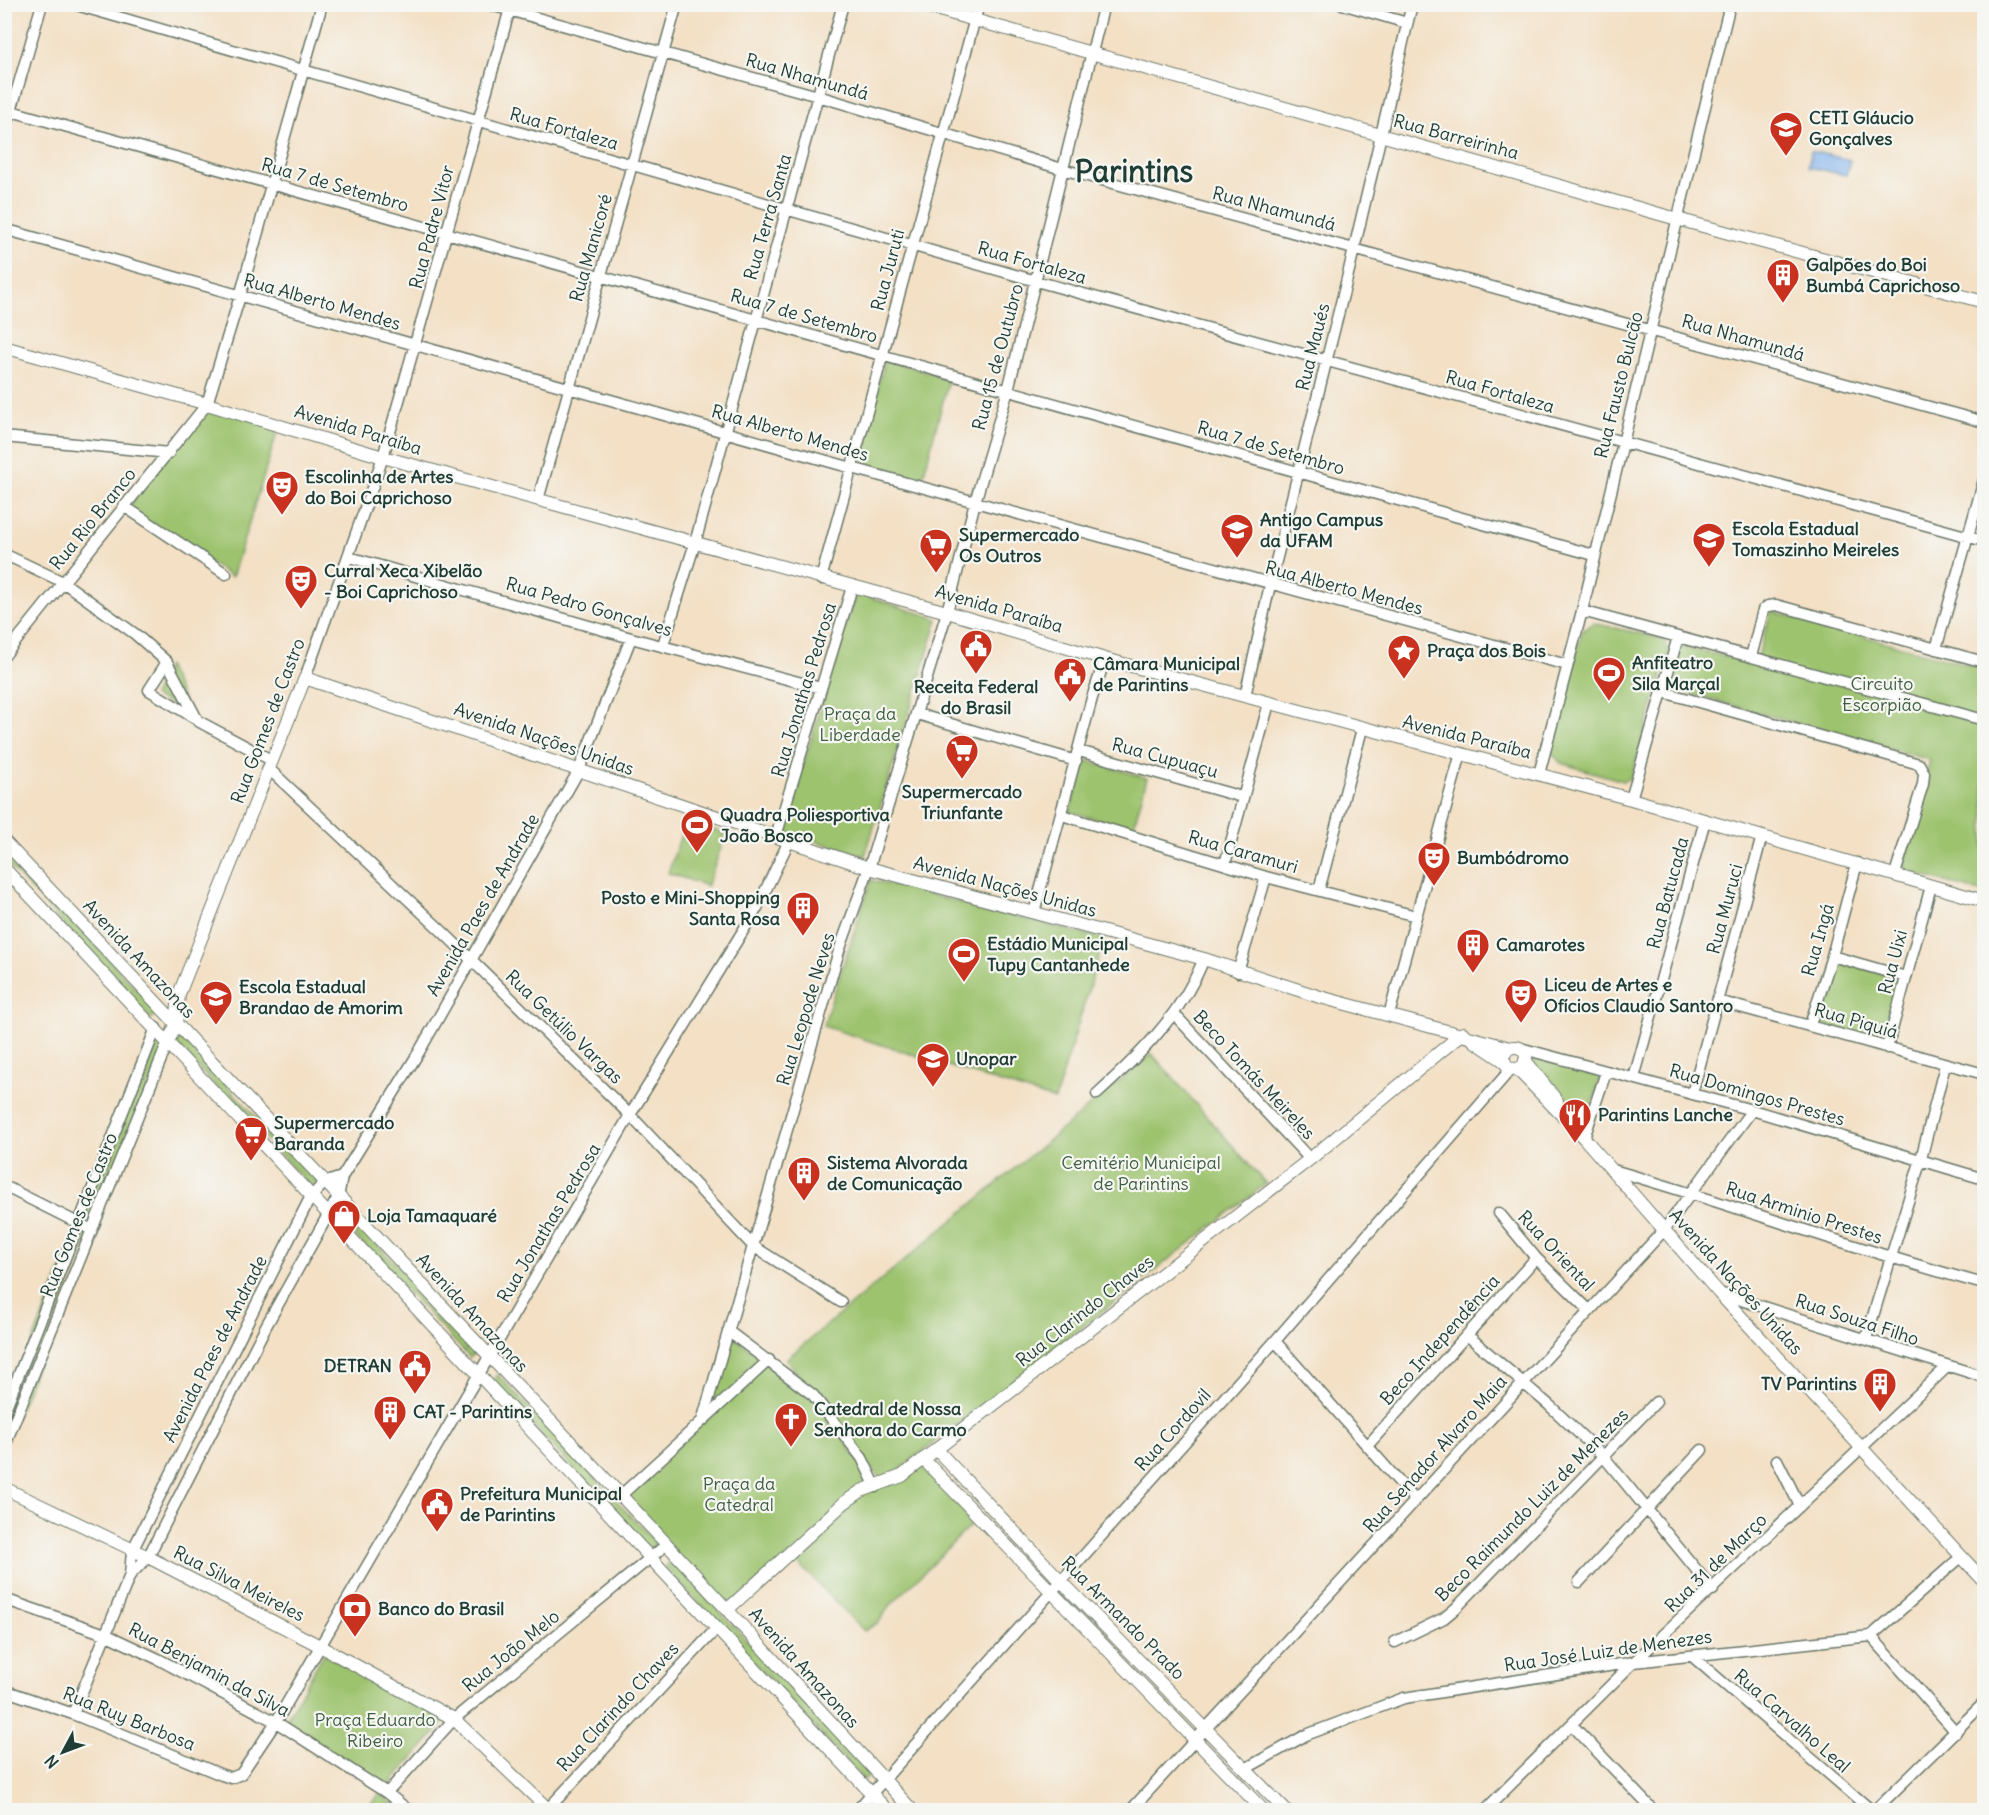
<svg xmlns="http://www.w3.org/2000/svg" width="1989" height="1815" font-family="Delius,sans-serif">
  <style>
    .green { fill: #9dc36e; stroke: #5e8051; stroke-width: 1.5 }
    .water { fill: #80b1ec; stroke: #507790; stroke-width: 1.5 }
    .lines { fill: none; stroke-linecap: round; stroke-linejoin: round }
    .minor-casing { stroke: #697667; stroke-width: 13 }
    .tertiary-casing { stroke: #697667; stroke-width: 14 }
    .minor { stroke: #fff; stroke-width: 10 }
    .tertiary { stroke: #fff; stroke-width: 12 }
    .labels { text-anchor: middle; stroke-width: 4.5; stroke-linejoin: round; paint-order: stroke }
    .street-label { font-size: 18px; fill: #1f3d34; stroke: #f6f6f2 }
    .poi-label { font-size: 18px; font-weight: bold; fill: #1f3d34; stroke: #f6f6f2; text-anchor: start }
    .park-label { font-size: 18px; fill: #3e5e42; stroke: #f6f6f2 }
    .town-label { font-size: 30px; font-weight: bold; fill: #1f3d34; stroke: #f6f6f2 }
  </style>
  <rect width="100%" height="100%" fill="#f6f6f2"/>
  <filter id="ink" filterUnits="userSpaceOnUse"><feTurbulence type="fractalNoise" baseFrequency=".0167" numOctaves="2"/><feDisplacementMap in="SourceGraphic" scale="12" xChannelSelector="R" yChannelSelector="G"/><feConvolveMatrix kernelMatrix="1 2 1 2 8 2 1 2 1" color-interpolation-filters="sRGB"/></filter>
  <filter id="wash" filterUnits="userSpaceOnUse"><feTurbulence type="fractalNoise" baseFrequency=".008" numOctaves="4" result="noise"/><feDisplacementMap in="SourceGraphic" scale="24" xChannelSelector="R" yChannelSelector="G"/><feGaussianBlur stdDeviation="1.35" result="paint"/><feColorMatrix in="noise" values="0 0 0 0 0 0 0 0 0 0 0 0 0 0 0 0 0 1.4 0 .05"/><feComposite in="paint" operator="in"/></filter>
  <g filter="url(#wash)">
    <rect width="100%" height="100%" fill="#f3e0c5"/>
    <path class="green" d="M885,360L949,378L922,481L857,463Z
      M206,405L279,427L232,577L127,509Z
      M856,593L938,619L865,856L783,831Z
      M1771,611L1984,669V893L1903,870L1930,760L1670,688L1681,647L1756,663Z
      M1593,623L1660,638L1666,644L1669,652L1632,774L1629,779L1623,781L1561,763L1551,752L1582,631Z
      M167,666L191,716L153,696Z
      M1084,760L1147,778L1133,829L1070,812Z
      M686,820L726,834L707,886L668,873Z
      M5,848L158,1013L151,1019L5,861Z
      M871,880L1104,939L1055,1100L823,1026Z
      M1835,961L1903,979L1884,1044L1816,1023Z
      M156,1029L167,1042L5,1445V1412Z
      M181,1037L317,1182L312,1188L174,1042Z
      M1152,1054L1266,1184L883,1482L786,1359Z
      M1535,1055L1602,1073L1584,1130L1532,1066Z
      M342,1207L477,1351L470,1358L334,1213Z
      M728,1333L813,1395L876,1487L922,1461L978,1518L888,1608L879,1622L864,1631L790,1555L727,1612L620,1497L706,1419Z
      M498,1375L656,1543L649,1550L492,1381Z
      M671,1559L871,1774L864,1780L665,1567Z
      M324,1653L446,1721L386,1788L284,1723Z
      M380,1793L400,1810H365Z"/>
    <path class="water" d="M1811,151L1850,160L1846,175L1808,167Z"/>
  </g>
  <g filter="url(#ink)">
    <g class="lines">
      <g class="minor-casing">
        <path id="minor" d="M73,4L1036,281L1984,541
          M487,4L818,96L1062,169L1984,422
          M1342,4L1407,23
          M4,109L1594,555
          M4,135L42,4
          M4,229L852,468L1567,665
          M4,437L169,453
          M538,500L677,4
          M124,506L226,574
          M4,554L63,582L135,634L167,662L198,721L271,760
          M349,557L631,638L821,688
          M821,579L979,4
          M1582,611L1984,720
          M663,645L695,543L843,4
          M1936,649L1984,480
          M4,656L207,404L240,296L322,4
          M1751,657L1763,610L1768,606L1776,605L1984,662
          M167,662L149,690L196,719
          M305,678L383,457L511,5
          M1663,692L1919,764L1924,773L1923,784L1895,874
          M1245,696L1270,585L1345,287L1412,4
          M917,714L1076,761
          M1079,751L1242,797
          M268,768L445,934L630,1115L753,1246L841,1302
          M1539,774L1582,611L1730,4
          M1631,799L1678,637
          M1062,815L1266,877L1416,916
          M776,836L852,587
          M1225,864L1269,703
          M1319,890L1362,729
          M1034,913L1092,698L1105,659
          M1832,956L1906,977
          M1238,972L1266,877
          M1718,1001L1984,1074
          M1174,1014L1310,1159
          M1389,1015L1461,753
          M1810,1025L1832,956L1857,863
          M1520,1048L1752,1110L1984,1179
          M1887,1048L1931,886
          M1634,1078L1705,820
          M1097,1094C1141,1054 1181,1015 1204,959
          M1692,1094L1762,836
          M1584,1138L1606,1072
          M1613,1170C1738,1206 1859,1251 1984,1284
          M4,1186L92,1230
          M1499,1213L1536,1258L1589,1310
          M1719,1293L1984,1377
          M728,1331L813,1395L862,1458L876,1487
          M1467,1335L1549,1405L1604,1457L1713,1590
          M1866,1339L1921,1159L1945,1065
          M1275,1341L1415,1500
          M4,1412L156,1028
          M703,1418L839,951L869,868L947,612L975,502L1008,390L1104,4
          M1368,1445L1536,1258
          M4,1447L168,1042
          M1777,1460L1800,1506
          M619,1497L769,1360
          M130,1575L148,1557L266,1326L338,1197L342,1177L419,1052L579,770L631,638
          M1579,1582L1702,1450
          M4,1599L105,1634L158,1659L276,1722L387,1793L408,1810
          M1871,1636L1956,1732
          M1395,1642L1444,1618L1456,1608L1656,1402
          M1692,1656L1871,1810
          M4,1690L73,1714L222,1775L231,1778L241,1774L276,1722L630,1115L757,908L789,841
          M73,1714L130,1575L132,1551L310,1198L324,1183L342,1177
          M1572,1725L1653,1810
          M1245,1769L1306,1735L1404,1698L1634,1662L1871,1636L1961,1557
          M387,1793L454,1719L666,1545
          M547,1810L717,1628
          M857,1810L1275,1341L1511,1069
          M1131,1810L1664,1230L1752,1110
          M1485,1810L1634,1662L1947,1367
          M1875,1810L1984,1703"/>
      </g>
      <g class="tertiary-casing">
        <path id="tertiary" d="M918,4L1677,219L1984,302
          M4,347L207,404L383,457L947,612L1105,659L1631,799L1984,901
          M4,841L661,1538L912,1810
          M4,868C298,1184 593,1496 887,1810
          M1474,1041L1504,1061
          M168,1042L176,1025L179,994L305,678L869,868L1204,959L1320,997L1510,1048
          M1504 1058a11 11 0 1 1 22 0a11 11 0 1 1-22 0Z
          M1525,1060L1557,1101
          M1517,1069L1584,1138L1719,1293L1984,1581
          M936,1449L1061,1581L1285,1810
          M923,1459L1263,1810
          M4,1488L148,1557L320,1646L454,1719L549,1810
          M727,1610L844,1503L861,1491L902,1476L1310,1159L1463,1033"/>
      </g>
      <use href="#minor" class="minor"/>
      <use href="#tertiary" class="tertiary"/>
    </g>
  </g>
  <defs>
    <g id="school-pin" transform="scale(1.725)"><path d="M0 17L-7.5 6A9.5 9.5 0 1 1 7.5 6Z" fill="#c8321e" stroke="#f6f6f2"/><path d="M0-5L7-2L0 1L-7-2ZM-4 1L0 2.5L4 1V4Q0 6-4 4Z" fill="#fff"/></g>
    <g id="building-pin" transform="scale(1.725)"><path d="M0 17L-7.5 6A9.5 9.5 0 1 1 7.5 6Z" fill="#c8321e" stroke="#f6f6f2"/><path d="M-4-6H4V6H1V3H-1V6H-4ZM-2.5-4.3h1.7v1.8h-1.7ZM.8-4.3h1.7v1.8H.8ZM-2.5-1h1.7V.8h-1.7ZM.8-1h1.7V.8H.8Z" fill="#fff"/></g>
    <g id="theatre-pin" transform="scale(1.725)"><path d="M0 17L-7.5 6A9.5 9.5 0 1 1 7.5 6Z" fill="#c8321e" stroke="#f6f6f2"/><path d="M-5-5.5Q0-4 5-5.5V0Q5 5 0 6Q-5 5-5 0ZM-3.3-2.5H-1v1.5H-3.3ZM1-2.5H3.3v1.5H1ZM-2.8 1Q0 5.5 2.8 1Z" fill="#fff"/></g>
    <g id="university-pin" transform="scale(1.725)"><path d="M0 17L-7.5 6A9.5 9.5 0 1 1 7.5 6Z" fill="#c8321e" stroke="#f6f6f2"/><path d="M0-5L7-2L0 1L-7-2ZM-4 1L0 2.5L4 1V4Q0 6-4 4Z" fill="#fff"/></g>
    <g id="supermarket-pin" transform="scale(1.725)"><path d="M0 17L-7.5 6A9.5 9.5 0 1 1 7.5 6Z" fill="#c8321e" stroke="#f6f6f2"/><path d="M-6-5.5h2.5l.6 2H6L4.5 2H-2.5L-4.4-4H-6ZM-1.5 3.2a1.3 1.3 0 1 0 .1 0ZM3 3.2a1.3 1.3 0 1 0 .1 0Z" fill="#fff"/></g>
    <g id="civic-pin" transform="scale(1.725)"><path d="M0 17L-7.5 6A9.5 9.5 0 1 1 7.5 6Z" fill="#c8321e" stroke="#f6f6f2"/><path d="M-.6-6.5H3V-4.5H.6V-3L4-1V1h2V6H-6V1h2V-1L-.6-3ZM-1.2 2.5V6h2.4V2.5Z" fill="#fff"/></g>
    <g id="sight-pin" transform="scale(1.725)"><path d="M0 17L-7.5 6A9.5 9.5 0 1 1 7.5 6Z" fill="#c8321e" stroke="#f6f6f2"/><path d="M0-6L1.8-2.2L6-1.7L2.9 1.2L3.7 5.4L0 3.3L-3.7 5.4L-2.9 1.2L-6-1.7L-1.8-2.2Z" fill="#fff"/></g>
    <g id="stadium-pin" transform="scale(1.725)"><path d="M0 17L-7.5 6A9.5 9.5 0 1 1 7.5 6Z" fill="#c8321e" stroke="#f6f6f2"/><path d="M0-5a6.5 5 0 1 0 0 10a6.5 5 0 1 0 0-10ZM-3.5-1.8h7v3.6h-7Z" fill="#fff"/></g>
    <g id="restaurant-pin" transform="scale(1.725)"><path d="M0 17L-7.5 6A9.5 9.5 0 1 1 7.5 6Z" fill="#c8321e" stroke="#f6f6f2"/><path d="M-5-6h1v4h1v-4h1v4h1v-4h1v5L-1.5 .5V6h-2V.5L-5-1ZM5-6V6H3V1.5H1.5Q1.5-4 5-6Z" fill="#fff"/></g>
    <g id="shop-pin" transform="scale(1.725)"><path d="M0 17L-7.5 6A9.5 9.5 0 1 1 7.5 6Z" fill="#c8321e" stroke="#f6f6f2"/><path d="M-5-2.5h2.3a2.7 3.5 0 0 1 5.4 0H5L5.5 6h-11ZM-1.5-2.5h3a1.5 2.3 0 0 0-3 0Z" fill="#fff"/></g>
    <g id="church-pin" transform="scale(1.725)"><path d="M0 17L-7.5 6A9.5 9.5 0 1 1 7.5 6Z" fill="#c8321e" stroke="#f6f6f2"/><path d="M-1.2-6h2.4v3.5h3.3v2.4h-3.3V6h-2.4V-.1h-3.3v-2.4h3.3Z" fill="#fff"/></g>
    <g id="bank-pin" transform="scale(1.725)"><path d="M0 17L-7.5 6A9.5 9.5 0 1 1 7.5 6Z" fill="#c8321e" stroke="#f6f6f2"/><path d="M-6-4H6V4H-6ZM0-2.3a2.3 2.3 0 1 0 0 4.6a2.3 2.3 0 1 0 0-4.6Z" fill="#fff"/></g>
  </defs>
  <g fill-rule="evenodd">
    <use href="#school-pin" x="1786" y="128"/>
    <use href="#building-pin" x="1783" y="275"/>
    <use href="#theatre-pin" x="282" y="487"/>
    <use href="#university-pin" x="1237" y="530"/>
    <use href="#school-pin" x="1709" y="539"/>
    <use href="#supermarket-pin" x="936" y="545"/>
    <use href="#theatre-pin" x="301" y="581"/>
    <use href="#civic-pin" x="976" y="646"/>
    <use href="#sight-pin" x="1404" y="651"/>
    <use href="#stadium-pin" x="1609" y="673"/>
    <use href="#civic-pin" x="1070" y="674"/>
    <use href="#supermarket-pin" x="962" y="751"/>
    <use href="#stadium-pin" x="697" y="825"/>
    <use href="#theatre-pin" x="1434" y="858"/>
    <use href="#building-pin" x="803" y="908"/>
    <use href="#building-pin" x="1473" y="945"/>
    <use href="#stadium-pin" x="964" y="954"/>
    <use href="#theatre-pin" x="1521" y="995"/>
    <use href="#school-pin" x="216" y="997"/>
    <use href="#university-pin" x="933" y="1059"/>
    <use href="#restaurant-pin" x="1575" y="1115"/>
    <use href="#supermarket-pin" x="251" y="1133"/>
    <use href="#building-pin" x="804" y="1173"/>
    <use href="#shop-pin" x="344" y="1216"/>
    <use href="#civic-pin" x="415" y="1366"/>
    <use href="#building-pin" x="1880" y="1384"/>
    <use href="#building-pin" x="390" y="1412"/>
    <use href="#church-pin" x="791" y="1419"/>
    <use href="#civic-pin" x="437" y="1504"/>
    <use href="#bank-pin" x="355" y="1609"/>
  </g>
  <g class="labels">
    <g class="street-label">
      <text transform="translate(807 77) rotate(16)" y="6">Rua Nhamundá</text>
      <text transform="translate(564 129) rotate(16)" y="6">Rua Fortaleza</text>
      <text transform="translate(1456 137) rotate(15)" y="6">Rua Barreirinha</text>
      <text transform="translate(335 185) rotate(16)" y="6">Rua 7 de Setembro</text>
      <text transform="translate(1274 209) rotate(15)" y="6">Rua Nhamundá</text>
      <text transform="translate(768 217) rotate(-74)" y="6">Rua Terra Santa</text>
      <text transform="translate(432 227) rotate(-75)" y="6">Rua Padre Vitor</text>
      <text transform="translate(591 248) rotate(-74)" y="6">Rua Manicoré</text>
      <text transform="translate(1032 263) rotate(16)" y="6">Rua Fortaleza</text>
      <text transform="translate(888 270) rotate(-75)" y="6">Rua Juruti</text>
      <text transform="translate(322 302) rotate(16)" y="6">Rua Alberto Mendes</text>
      <text transform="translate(804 316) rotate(16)" y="6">Rua 7 de Setembro</text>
      <text transform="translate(1743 338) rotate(16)" y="6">Rua Nhamundá</text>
      <text transform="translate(1313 347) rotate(-76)" y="6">Rua Maués</text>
      <text transform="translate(998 357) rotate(-75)" y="6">Rua 15 de Outubro</text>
      <text transform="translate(1619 385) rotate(-76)" y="6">Rua Fausto Bulcão</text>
      <text transform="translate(1500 392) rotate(16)" y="6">Rua Fortaleza</text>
      <text transform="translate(358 430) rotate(17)" y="6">Avenida Paraíba</text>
      <text transform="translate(790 433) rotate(16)" y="6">Rua Alberto Mendes</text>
      <text transform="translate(1271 448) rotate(16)" y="6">Rua 7 de Setembro</text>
      <text transform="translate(93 519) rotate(-51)" y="6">Rua Rio Branco</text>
      <text transform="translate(1344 588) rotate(15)" y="6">Rua Alberto Mendes</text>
      <text transform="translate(589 607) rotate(16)" y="6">Rua Pedro Gonçalves</text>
      <text transform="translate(999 609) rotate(16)" y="6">Avenida Paraíba</text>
      <text transform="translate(804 690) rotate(-73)" y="6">Rua Jonathas Pedrosa</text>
      <text transform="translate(268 721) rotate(-69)" y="6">Rua Gomes de Castro</text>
      <text transform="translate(1467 737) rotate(14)" y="6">Avenida Paraíba</text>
      <text transform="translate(544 739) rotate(19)" y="6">Avenida Nações Unidas</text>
      <text transform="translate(1165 758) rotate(15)" y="6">Rua Cupuaçu</text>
      <text transform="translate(1243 852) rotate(16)" y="6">Rua Caramuri</text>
      <text transform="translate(1005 887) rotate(15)" y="6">Avenida Nações Unidas</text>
      <text transform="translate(1668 893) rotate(-75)" y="6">Rua Batucada</text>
      <text transform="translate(483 905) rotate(-60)" y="6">Avenida Paes de Andrade</text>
      <text transform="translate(1725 909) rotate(-75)" y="6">Rua Muruci</text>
      <text transform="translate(1818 940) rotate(-74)" y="6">Rua Ingá</text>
      <text transform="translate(139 959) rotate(47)" y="6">Avenida Amazonas</text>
      <text transform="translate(1893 962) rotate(-75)" y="6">Rua Uixi</text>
      <text transform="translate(806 1009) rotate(-73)" y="6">Rua Leopode Neves</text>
      <text transform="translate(1856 1021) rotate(16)" y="6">Rua Piquiá</text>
      <text transform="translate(564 1027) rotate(44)" y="6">Rua Getúlio Vargas</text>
      <text transform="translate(1254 1075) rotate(47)" y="6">Beco Tomás Meireles</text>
      <text transform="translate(1757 1095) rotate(16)" y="6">Rua Domingos Prestes</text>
      <text transform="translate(1804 1213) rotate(18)" y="6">Rua Arminio Prestes</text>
      <text transform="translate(79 1215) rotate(-68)" y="6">Rua Gomes de Castro</text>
      <text transform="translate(549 1223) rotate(-59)" y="6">Rua Jonathas Pedrosa</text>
      <text transform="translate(1556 1251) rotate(47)" y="6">Rua Oriental</text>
      <text transform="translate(1736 1282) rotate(48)" y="6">Avenida Nações Unidas</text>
      <text transform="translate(1085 1311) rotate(-38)" y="6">Rua Clarindo Chaves</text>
      <text transform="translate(472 1313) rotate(47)" y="6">Avenida Amazonas</text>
      <text transform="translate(1857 1320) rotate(18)" y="6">Rua Souza Filho</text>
      <text transform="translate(1440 1340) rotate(-48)" y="6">Beco Independência</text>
      <text transform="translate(215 1349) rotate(-63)" y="6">Avenida Paes de Andrade</text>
      <text transform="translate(1173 1430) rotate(-48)" y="6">Rua Cordovil</text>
      <text transform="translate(1435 1454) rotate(-48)" y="6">Rua Senador Alvaro Maia</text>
      <text transform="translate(1532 1505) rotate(-45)" y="6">Beco Raimundo Luiz de Menezes</text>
      <text transform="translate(1716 1563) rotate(-44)" y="6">Rua 31 de Março</text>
      <text transform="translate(239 1584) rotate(27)" y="6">Rua Silva Meireles</text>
      <text transform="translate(1123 1618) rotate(45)" y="6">Rua Armando Prado</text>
      <text transform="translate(511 1651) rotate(-39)" y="6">Rua João Melo</text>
      <text transform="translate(1608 1651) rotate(-8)" y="6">Rua José Luiz de Menezes</text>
      <text transform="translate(804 1668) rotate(48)" y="6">Avenida Amazonas</text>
      <text transform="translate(209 1670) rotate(28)" y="6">Rua Benjamin da Silva</text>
      <text transform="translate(618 1707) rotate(-47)" y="6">Rua Clarindo Chaves</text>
      <text transform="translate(129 1719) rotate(22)" y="6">Rua Ruy Barbosa</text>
      <text transform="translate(1792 1721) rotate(41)" y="6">Rua Carvalho Leal</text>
    </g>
    <g class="poi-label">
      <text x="1809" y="124">CETI Gláucio<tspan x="1809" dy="21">Gonçalves</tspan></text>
      <text x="1806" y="271">Galpões do Boi<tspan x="1806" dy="21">Bumbá Caprichoso</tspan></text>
      <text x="305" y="483">Escolinha de Artes<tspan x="305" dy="21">do Boi Caprichoso</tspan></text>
      <text x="1260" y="526">Antigo Campus<tspan x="1260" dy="21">da UFAM</tspan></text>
      <text x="1732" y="535">Escola Estadual<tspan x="1732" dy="21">Tomaszinho Meireles</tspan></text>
      <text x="959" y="541">Supermercado<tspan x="959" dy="21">Os Outros</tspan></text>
      <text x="324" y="577">Curral Xeca Xibelão<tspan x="324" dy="21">- Boi Caprichoso</tspan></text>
      <text x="1427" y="657">Praça dos Bois</text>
      <text x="1632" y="669">Anfiteatro<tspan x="1632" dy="21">Sila Marçal</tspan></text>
      <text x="1093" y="670">Câmara Municipal<tspan x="1093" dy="21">de Parintins</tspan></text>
      <text x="976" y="693" text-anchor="middle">Receita Federal<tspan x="976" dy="21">do Brasil</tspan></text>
      <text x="962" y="798" text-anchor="middle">Supermercado<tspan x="962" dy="21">Triunfante</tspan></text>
      <text x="720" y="821">Quadra Poliesportiva<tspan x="720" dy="21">João Bosco</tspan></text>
      <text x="1457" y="864">Bumbódromo</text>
      <text x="780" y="904" text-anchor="end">Posto e Mini-Shopping<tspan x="780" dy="21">Santa Rosa</tspan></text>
      <text x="987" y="950">Estádio Municipal<tspan x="987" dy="21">Tupy Cantanhede</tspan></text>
      <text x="1496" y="951">Camarotes</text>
      <text x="1544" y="991">Liceu de Artes e<tspan x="1544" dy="21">Ofícios Claudio Santoro</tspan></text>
      <text x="239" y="993">Escola Estadual<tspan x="239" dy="21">Brandao de Amorim</tspan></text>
      <text x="956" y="1065">Unopar</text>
      <text x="1598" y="1121">Parintins Lanche</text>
      <text x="274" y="1129">Supermercado<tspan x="274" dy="21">Baranda</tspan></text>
      <text x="827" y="1169">Sistema Alvorada<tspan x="827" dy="21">de Comunicação</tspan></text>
      <text x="367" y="1222">Loja Tamaquaré</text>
      <text x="392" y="1372" text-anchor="end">DETRAN</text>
      <text x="1857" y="1390" text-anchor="end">TV Parintins</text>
      <text x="814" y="1415">Catedral de Nossa<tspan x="814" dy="21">Senhora do Carmo</tspan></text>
      <text x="413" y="1418">CAT - Parintins</text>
      <text x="460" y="1500">Prefeitura Municipal<tspan x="460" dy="21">de Parintins</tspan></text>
      <text x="378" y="1615">Banco do Brasil</text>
    </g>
    <g class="park-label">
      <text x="1882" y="690">Circuito<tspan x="1882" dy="21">Escorpião</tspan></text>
      <text x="860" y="720">Praça da<tspan x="860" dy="21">Liberdade</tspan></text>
      <text x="1141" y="1169">Cemitério Municipal<tspan x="1141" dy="21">de Parintins</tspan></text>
      <text x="739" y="1490">Praça da<tspan x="739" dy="21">Catedral</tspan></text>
      <text x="375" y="1726">Praça Eduardo<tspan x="375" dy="21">Ribeiro</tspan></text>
    </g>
    <g class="town-label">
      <text x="1134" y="182">Parintins</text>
    </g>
  </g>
  <rect width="1989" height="1815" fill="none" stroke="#f6f6f2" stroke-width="24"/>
  <g transform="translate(63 1752) rotate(229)" stroke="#f6f6f2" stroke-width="4.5" paint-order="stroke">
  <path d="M0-4.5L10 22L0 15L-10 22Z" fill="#1f3d34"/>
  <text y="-9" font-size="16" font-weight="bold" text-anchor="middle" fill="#1f3d34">N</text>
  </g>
</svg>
